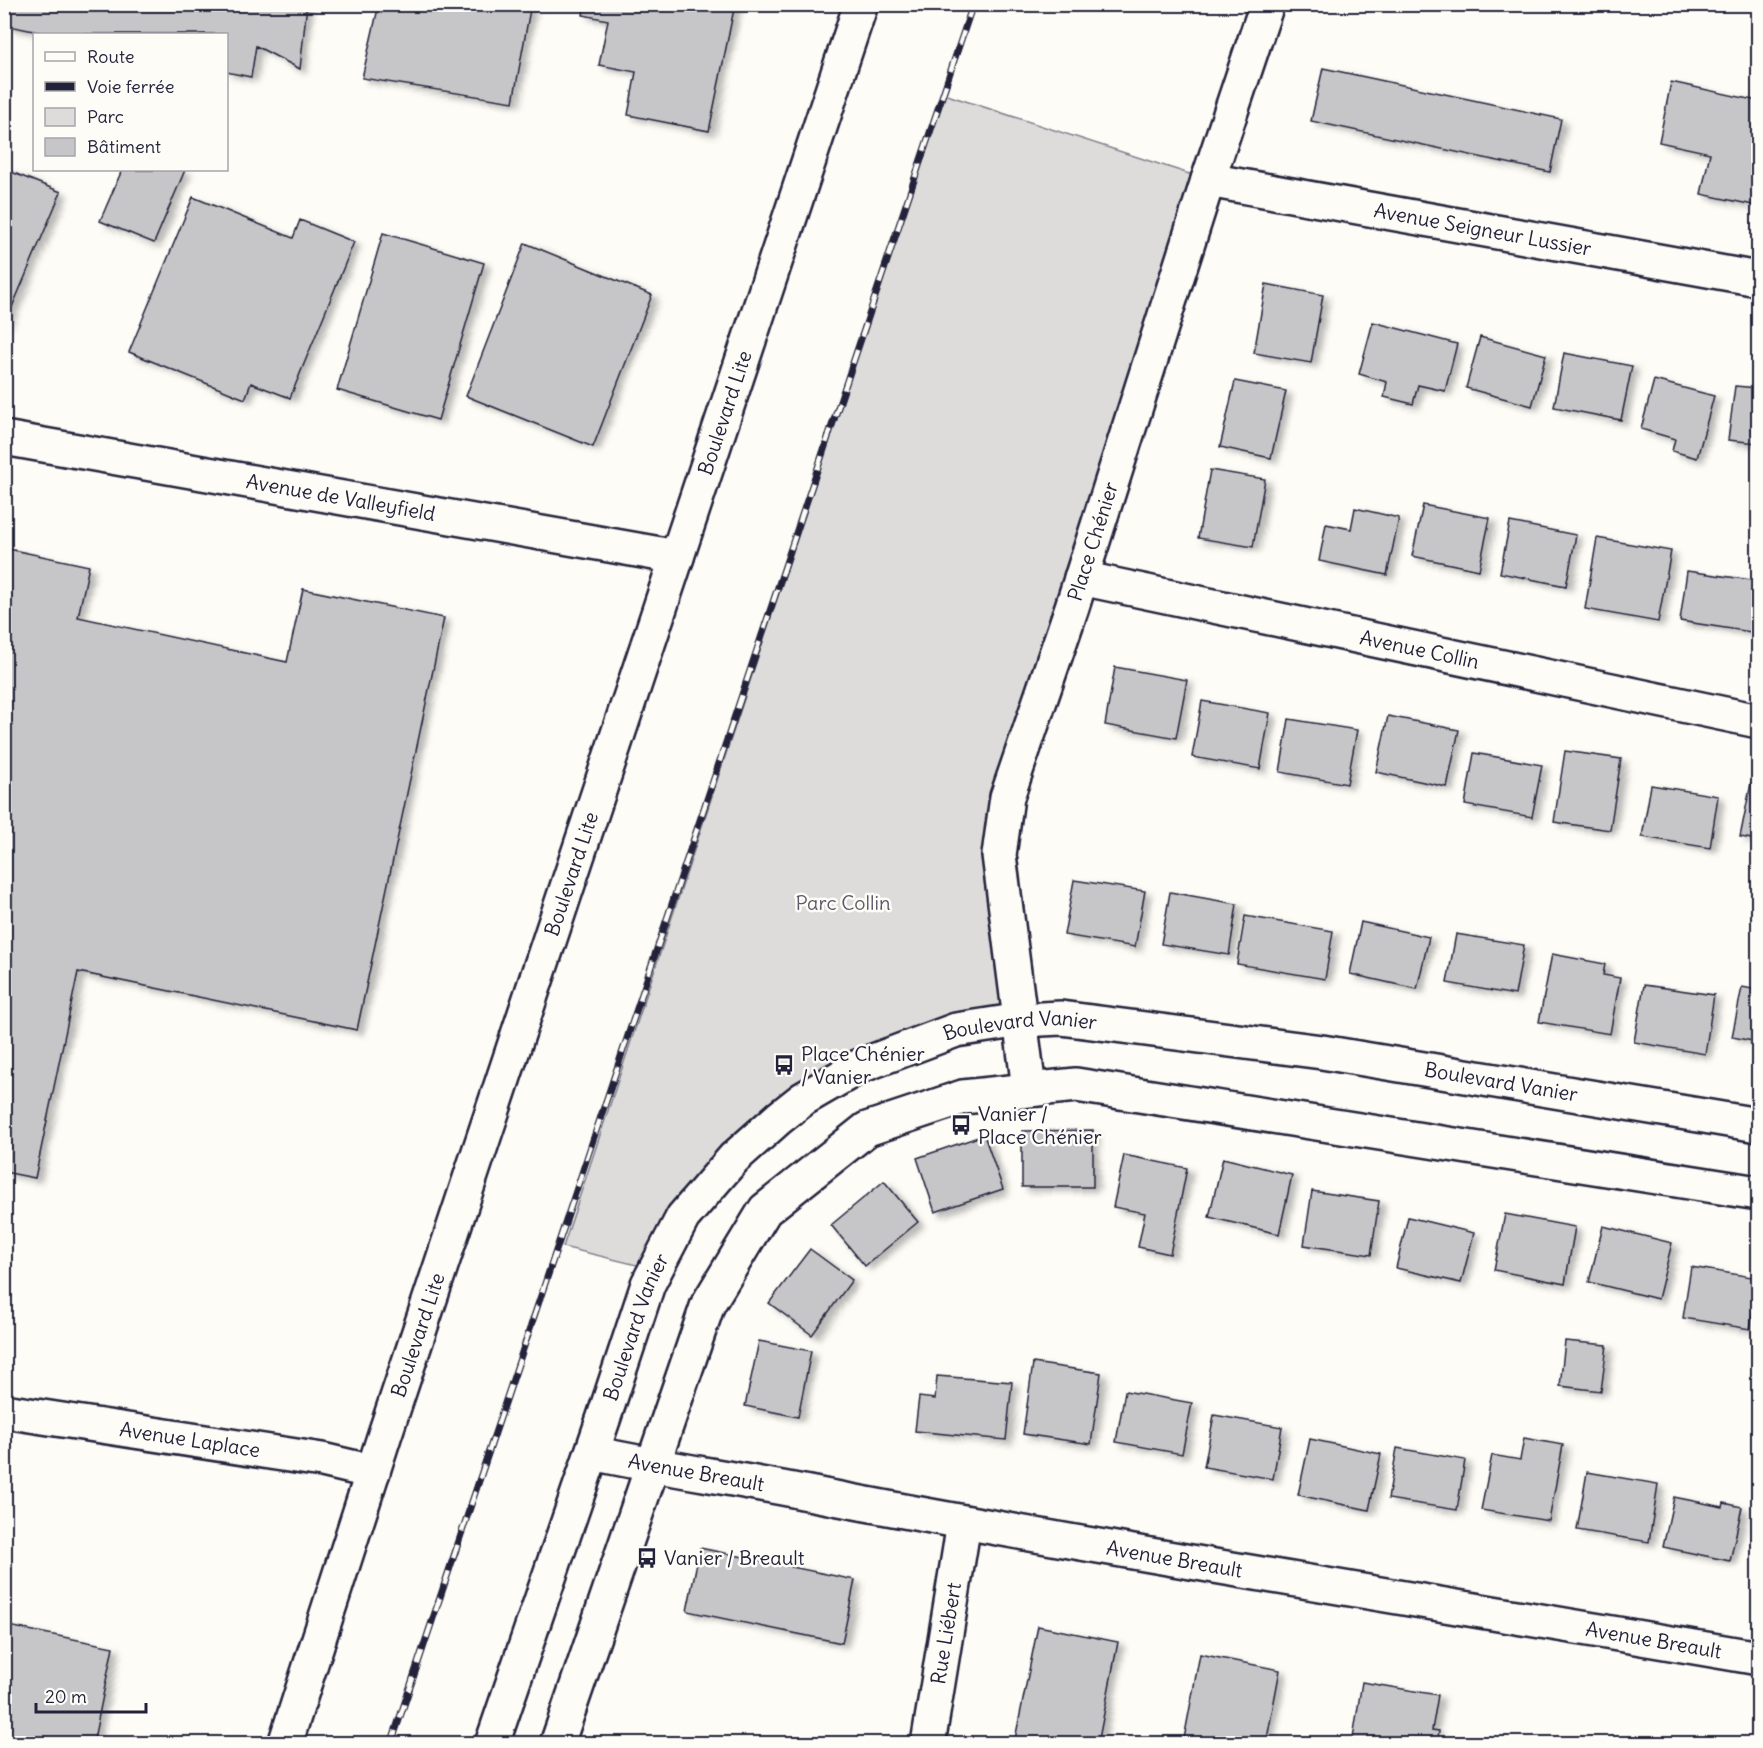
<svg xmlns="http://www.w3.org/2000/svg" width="1763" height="1748" font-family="Delius,sans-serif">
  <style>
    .green { fill: #dddcdb; stroke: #807f8b; stroke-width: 1.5 }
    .building { fill: #c6c6c8; stroke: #22223b; stroke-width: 1.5; filter: url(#shadow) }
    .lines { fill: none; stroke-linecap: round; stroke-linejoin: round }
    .minor-casing { stroke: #22223b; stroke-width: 38 }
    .tertiary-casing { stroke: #22223b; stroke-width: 38 }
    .minor { stroke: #fdfcf7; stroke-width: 33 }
    .tertiary { stroke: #fdfcf7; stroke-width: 33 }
    .rail-casing { stroke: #22223b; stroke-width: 7 }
    .rail { stroke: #fdfcf7; stroke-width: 4.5; stroke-dasharray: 14; stroke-linecap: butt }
    .labels { text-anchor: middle; stroke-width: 5; stroke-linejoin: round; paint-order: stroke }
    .street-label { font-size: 20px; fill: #22223b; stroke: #fdfcf7 }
    .park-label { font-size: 20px; fill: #5a5a6b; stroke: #fdfcf7 }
    .poi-label { font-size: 20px; fill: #22223b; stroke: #fdfcf7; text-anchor: start }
  </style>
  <defs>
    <filter id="shadow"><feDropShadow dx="6" dy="4" stdDeviation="3" flood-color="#0004"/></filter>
  </defs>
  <rect width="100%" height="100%" fill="#fdfcf7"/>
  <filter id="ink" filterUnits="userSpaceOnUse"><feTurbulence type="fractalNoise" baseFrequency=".0167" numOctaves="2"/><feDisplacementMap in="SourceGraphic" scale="12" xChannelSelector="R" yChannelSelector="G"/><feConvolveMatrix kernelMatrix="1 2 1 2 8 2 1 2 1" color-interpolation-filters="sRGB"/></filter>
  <g filter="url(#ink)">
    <path class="green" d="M944,94L1208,180L990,832L1023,1012L860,1066L711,1173L653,1269L563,1247Z"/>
    <path class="building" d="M6,4H307L300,69L256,46L251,77L226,72V34H48L4,25Z
      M379,4H531L513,102L362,78Z
      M585,4H735L709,131L628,115L636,72L599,65L608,20L583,15Z
      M1323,68L1561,119L1550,172L1311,121Z
      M1671,82L1758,101V206L1701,194L1710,153L1659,142Z
      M4,169L61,192L4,326Z
      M122,170H185L154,243L100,221Z
      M193,197L293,238L300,220L354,242L290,398L251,383L245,399L129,352Z
      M383,233L484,263L438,420L337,390Z
      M525,243L652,295L593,447L466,396Z
      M1266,284L1323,295L1311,363L1254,353Z
      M1373,322L1457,344L1445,391L1418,385L1413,404L1384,397L1387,382L1359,374Z
      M1480,337L1546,355L1532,406L1466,388Z
      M1564,353L1632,366L1621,420L1554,407Z
      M1654,380L1714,396L1697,458L1672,451L1675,439L1641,429Z
      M1235,381L1286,391L1271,458L1220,447Z
      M1735,386L1758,388V443L1728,440Z
      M1210,470L1265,479L1253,547L1198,538Z
      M1423,505L1490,518L1479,570L1412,556Z
      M1355,508L1399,518L1387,575L1319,561L1326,524L1351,529Z
      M1510,522L1576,535L1566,586L1500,573Z
      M1597,538L1671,551L1658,622L1585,609Z
      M4,548L89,566L78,617L287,662L303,589L444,618L357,1030L78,972L35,1178L4,1172Z
      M1687,571L1758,581L1751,632L1680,621Z
      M1115,667L1187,680L1176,738L1105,725Z
      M1202,701L1270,713L1260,769L1192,757Z
      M1388,716L1459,730L1447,787L1376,772Z
      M1289,719L1357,730L1347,784L1280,772Z
      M1565,751L1621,759L1610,830L1554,822Z
      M1474,753L1542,765L1532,817L1465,805Z
      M1751,783L1758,784V840L1740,837Z
      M1651,785L1718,796L1710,848L1642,837Z
      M1074,880L1145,891L1135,947L1064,935Z
      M1170,892L1237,904L1229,955L1161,944Z
      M1245,916L1333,931L1325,979L1237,964Z
      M1361,922L1429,937L1417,989L1350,974Z
      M1456,934L1524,945L1515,995L1447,983Z
      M1552,954L1605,964L1603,975L1620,978L1610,1034L1539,1022Z
      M1644,985L1714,995L1705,1054L1634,1042Z
      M1742,987L1758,990V1042L1732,1037Z
      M1093,1130V1187H1022V1131Z
      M984,1135L1003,1189L935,1212L917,1158Z
      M1124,1155L1187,1168L1170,1254L1138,1247L1145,1213L1113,1207Z
      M1223,1158L1292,1175L1279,1234L1209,1217Z
      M884,1181L918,1222L865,1266L831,1225Z
      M1312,1191L1379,1201L1371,1255L1304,1245Z
      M1505,1214L1575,1227L1565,1284L1494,1270Z
      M1408,1217L1474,1233L1461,1283L1396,1268Z
      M1603,1226L1672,1243L1658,1299L1589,1282Z
      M810,1249L852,1280L812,1335L769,1303Z
      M1691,1267L1758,1278L1750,1329L1683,1318Z
      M759,1341L811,1351L798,1417L745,1406Z
      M1565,1341L1607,1345L1601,1391L1560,1386Z
      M1033,1363L1101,1373L1091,1444L1023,1434Z
      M937,1376L1012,1382L1006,1440L915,1431L919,1397L935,1399Z
      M1125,1391L1192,1403L1182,1454L1116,1442Z
      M1214,1415L1282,1427L1273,1479L1204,1467Z
      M1524,1438L1563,1445L1549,1521L1481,1510L1492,1455L1520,1460Z
      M1310,1439L1381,1454L1369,1510L1298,1495Z
      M1397,1448L1465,1460L1457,1510L1388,1499Z
      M1587,1472L1658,1484L1649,1542L1577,1530Z
      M1674,1497L1723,1507L1724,1503L1742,1507L1730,1561L1663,1547Z
      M700,1548L855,1580L842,1643L687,1611Z
      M4,1625L113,1647L93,1744H4Z
      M1038,1626L1118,1642L1098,1744H1014Z
      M1200,1654L1280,1670L1266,1744H1183Z
      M1362,1682L1438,1695L1432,1730L1439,1731L1437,1744H1352Z"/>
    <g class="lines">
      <g class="minor-casing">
        <g id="minor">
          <path id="s1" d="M1208,180L1758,279"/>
          <path id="s2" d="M4,438L677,557"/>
          <path id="s3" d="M1081,578L1758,721"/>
          <path id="s4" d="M1029,1089L999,855L1007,797L1072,607L1208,180L1267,4"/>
          <path id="s5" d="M4,1411L322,1460L373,1472"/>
          <path id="s6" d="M592,1453C662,1468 732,1478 803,1492C1120,1553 1440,1603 1758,1658"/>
          <path id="s7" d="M928,1744L964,1523"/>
        </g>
      </g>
      <g class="tertiary-casing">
        <g id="tertiary">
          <path id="s8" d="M285,1744L384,1437L861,4"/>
          <path id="s9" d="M492,1744L604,1417L648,1284L683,1217L734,1158L779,1118L803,1099L860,1066L956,1030L1021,1020L1061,1018L1322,1052L1758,1125"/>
          <path d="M557,1744L708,1304L765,1210L867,1129L963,1097L1076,1085L1758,1193"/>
        </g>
      </g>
      <use href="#minor" class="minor"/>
      <use href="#tertiary" class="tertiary"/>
      <g class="rail-casing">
        <path id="rail" d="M391,1744L973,4"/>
      </g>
      <use href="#rail" class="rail"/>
    </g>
  </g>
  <defs>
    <g id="bus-bare" transform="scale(1.62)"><path d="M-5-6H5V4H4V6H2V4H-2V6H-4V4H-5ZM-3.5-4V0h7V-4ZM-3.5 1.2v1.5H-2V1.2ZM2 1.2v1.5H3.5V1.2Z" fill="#22223b" stroke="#fdfcf7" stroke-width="2.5" paint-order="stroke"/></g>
  </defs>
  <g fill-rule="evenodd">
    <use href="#bus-bare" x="784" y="1065"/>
    <use href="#bus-bare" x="961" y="1125"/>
    <use href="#bus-bare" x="647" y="1558"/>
  </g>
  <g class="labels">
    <g class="street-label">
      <text dy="7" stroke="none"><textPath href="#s1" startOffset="279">Avenue Seigneur Lussier</textPath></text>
      <text dy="7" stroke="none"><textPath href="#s8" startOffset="1402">Boulevard Lite</textPath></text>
      <text dy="7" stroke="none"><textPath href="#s2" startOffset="342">Avenue de Valleyfield</textPath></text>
      <text dy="7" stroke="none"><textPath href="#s4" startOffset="564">Place Chénier</textPath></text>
      <text dy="7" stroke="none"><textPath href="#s3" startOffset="346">Avenue Collin</textPath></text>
      <text dy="7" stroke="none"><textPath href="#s8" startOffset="916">Boulevard Lite</textPath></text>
      <text dy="7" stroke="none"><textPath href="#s9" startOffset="963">Boulevard Vanier</textPath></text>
      <text dy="7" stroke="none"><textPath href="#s9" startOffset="1449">Boulevard Vanier</textPath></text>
      <text dy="7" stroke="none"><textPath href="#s9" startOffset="441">Boulevard Vanier</textPath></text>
      <text dy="7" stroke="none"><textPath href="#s8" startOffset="430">Boulevard Lite</textPath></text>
      <text dy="7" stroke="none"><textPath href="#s5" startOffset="188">Avenue Laplace</textPath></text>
      <text dy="7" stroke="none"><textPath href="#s6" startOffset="106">Avenue Breault</textPath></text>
      <text dy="7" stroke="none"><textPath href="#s6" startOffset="592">Avenue Breault</textPath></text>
      <text dy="7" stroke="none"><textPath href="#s7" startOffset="112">Rue Liébert</textPath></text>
      <text dy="7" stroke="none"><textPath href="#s6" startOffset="1078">Avenue Breault</textPath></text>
    </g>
    <g class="park-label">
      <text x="843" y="910">Parc Collin</text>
    </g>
    <g class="poi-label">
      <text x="801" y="1061">Place Chénier<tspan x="801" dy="23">/ Vanier</tspan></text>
      <text x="978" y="1121">Vanier /<tspan x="978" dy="23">Place Chénier</tspan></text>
      <text x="664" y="1565">Vanier / Breault</text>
    </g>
  </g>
  <rect width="1763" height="1748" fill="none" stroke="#fdfcf7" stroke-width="24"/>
  <rect x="12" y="12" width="1739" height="1724" fill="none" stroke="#22223b" stroke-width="2" filter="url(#ink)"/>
  <rect x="33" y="33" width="195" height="138" fill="#fdfcf7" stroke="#a5a5ac" stroke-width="1.5"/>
  <rect x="45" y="52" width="30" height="9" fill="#fdfcf7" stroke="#a5a5ac" stroke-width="1.5"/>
  <text x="87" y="63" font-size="18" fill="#22223b">Route</text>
  <rect x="45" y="82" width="30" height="9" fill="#22223b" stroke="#a5a5ac" stroke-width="1.5"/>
  <text x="87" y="93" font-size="18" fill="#22223b">Voie ferrée</text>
  <rect x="45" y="108" width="30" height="18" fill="#dddcdb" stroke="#a5a5ac" stroke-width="1.5"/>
  <text x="87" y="123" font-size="18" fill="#22223b">Parc</text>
  <rect x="45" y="138" width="30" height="18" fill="#c6c6c8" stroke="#a5a5ac" stroke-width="1.5"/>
  <text x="87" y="153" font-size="18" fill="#22223b">Bâtiment</text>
  <path d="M36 1703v9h110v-9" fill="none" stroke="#22223b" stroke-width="3"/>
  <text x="45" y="1703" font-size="18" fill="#22223b" stroke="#fdfcf7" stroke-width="4.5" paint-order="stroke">20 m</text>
</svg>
